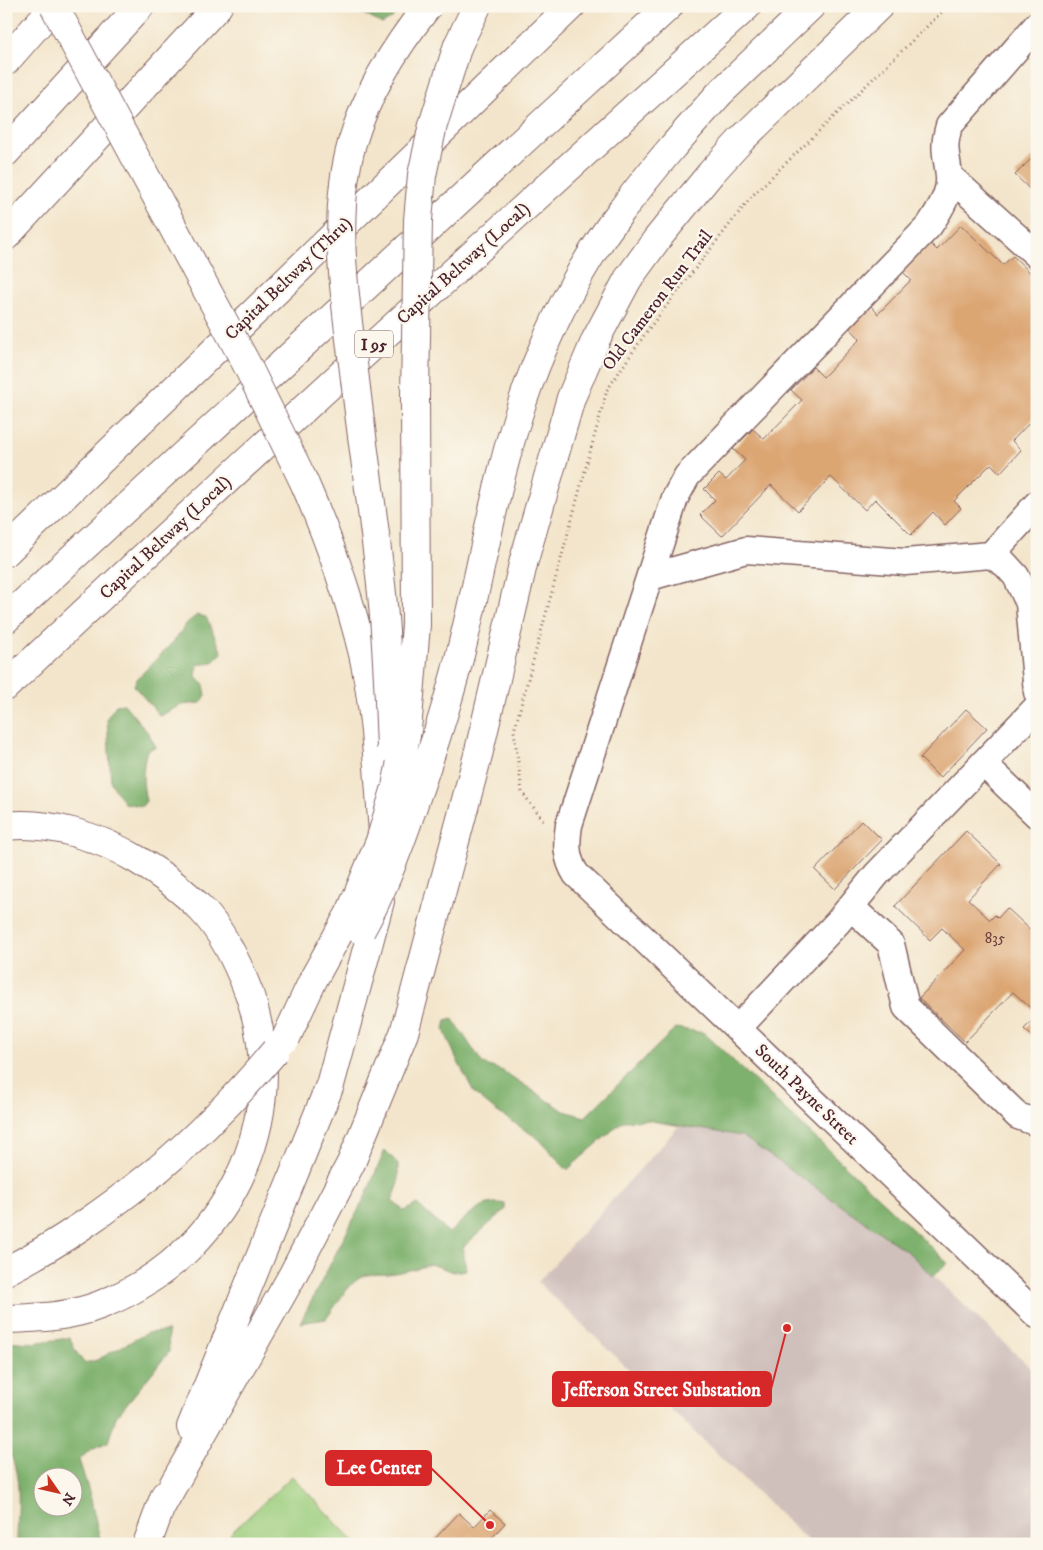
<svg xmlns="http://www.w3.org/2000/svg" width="1043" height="1550" font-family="'IM FELL DW Pica',serif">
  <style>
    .industrial { fill: #d0c0bc }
    .green { fill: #9dce7e; stroke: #747654 }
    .forest { fill: #7eb16d; stroke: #64684c; fill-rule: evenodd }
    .building { fill: #dca673 }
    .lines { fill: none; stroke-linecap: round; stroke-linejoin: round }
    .minor-casing { stroke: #856463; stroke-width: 29 }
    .highway-casing { stroke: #856463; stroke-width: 30 }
    .path { stroke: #856463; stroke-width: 3; stroke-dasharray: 1 4; stroke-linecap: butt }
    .minor { stroke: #fff; stroke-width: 26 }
    .highway { stroke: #fff; stroke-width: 28 }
    .highway-bridge-casing { stroke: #856463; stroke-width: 30; stroke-linecap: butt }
    .highway-bridge { stroke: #fff; stroke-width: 28 }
    .labels { text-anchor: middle; stroke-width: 4.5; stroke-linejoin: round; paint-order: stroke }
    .number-label { font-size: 15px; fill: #6e413d }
    .shield { fill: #fbf7ec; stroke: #7f6065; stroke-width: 1 }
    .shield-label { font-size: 16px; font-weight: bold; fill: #4a1f2b }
    .street-label { font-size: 18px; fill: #4a1f2b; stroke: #fbf7ec }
    .leader { fill: none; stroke: #d62828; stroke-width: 2 }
    .callout-dot { fill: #d62828; stroke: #fbf7ec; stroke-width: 2 }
    .callout { fill: #d62828; stroke: #d62828; stroke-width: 2 }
    .callout-label { font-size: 19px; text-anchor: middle; font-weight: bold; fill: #fff }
  </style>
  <rect width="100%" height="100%" fill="#fbf7ec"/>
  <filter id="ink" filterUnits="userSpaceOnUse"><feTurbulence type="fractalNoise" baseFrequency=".02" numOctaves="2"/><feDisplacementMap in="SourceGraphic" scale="10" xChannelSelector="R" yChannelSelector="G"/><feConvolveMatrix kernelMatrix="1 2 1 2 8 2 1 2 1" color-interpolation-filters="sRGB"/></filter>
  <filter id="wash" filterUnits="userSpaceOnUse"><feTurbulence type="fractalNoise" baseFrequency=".0096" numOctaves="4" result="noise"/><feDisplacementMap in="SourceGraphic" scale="20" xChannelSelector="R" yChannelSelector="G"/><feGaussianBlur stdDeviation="1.12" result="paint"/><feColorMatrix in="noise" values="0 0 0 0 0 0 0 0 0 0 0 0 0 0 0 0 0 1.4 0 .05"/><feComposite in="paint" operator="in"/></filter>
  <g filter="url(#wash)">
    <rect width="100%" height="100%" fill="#f3e5cb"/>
    <path class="industrial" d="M679,1126L742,1136L909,1253L1037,1374V1541L1034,1544H811L538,1282Z"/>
    <path class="green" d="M292,1476L356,1544H239L230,1534Z"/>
    <path class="forest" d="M355,6H402L391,19L382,24L362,13Z
      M197,615L206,617L222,653L213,662L197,665L196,676L204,685L206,695L201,703L181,705L160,716L134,686L136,680L174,641L187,623Z
      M124,704L149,734L156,747L147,750C142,767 142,783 146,801L142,806L124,803L111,783L107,718L116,705Z
      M452,1018L483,1064L503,1071L564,1111L585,1117L676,1028L704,1033L948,1263L933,1276L909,1253L742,1136L646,1120L623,1121L567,1170L539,1139L496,1111L475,1094L458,1062L444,1030L446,1020Z
      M385,1150L398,1164V1186L392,1201L405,1211L417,1204L449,1233C466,1218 481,1198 505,1204V1210L463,1247L466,1270L454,1272L430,1264C418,1269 401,1272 388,1274C380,1275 368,1273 361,1277C347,1285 336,1306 326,1319L300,1323L366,1195Z
      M168,1331L169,1352L116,1417L108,1442L91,1449L79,1460L90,1495L101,1544H17C17,1513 24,1473 6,1447V1341L31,1343L70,1338L75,1350L84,1363L97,1360L147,1333ZM42,1478H72V1508H42Z"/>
    <g id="blocks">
      <path class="building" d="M1037,153V196L1015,175Z
        M961,225L1003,265L1013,256L1037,279V415L1012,441L1021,450L1000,473L991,464L954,501L961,508L945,525L933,512L911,535L875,499L865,510L831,477L798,511L771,485L722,536L700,515L715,500L704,489L719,474L726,480L745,460L733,449L753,429L764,439L802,400L791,390L813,367L823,377L860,339L850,328L871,306L878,314L911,280L901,270L929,242L937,250Z
        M966,709L987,728L940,778L920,758Z
        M862,820L882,840L835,889L815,870Z
        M966,831L1001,864L968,899L990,920L995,915L998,918L1007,908L1037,936V1014L1013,992L965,1042L919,998L965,950L942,928L930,940L895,906Z
        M1037,1016V1041L1024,1029Z
        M490,1510L505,1523L489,1541L492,1544H430L459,1513L474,1527Z"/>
    </g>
  </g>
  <g filter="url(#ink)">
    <use href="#blocks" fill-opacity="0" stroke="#856463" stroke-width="1"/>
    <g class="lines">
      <g class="minor-casing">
        <path id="minor" d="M1037,25L949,126C942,150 947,154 949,176C951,194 938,212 929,226L687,476L675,498L569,825C566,844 566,858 576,874L1037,1315
          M949,176L1037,255
          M991,555L1037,504
          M650,577L746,550L905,562L991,555L1005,564L1016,576L1029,603L1037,692
          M983,763L1037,815
          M851,907L891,944L906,1007L1018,1116L1037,1123
          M738,1028L838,922L877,874L1037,707"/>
      </g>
      <g class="highway-casing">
        <path id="highway" d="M6,61L54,6
          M720,93L811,6
          M6,152L140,6
          M6,236L218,6
          M304,482C328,537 349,596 363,654C376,711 378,773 383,832
          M6,552L571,6
          M6,619L669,6
          M6,686C250,456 498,231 747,6
          M6,826C50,821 99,837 136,859C160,873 183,890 202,910C224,933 238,964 249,993C294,1121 226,1256 100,1305C70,1317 38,1318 6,1319
          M6,1271C61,1243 108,1209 156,1171
          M191,1427L330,1085L380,901
          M159,1510L291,1278L351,1163L404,1033L478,755L524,560L571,398L596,339L628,279L657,239L711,173L742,139L879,6
          M147,1544L165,1495"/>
      </g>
      <path class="path" d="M543,820L522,792L514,731L607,390L647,331L751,197L948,6"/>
      <use href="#minor" class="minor"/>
      <use href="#highway" class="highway"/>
      <g class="highway-bridge-casing">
        <path id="highway-bridge" d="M54,6L246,363L304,482
          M391,748C389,696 387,645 382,594C375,525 364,457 356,388C347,309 330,221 352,143C367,92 395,47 428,6
          M361,930C383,891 399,848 413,806C431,755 448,704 461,651C483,563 497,472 528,386C551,324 582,262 622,210C652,169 686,131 720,93
          M286,1038L314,978L351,911L380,841L396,787L407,730L416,625L415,395L418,220L422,175L433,125L458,45L477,6
          M156,1171C199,1135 239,1094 275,1051"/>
      </g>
      <use href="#highway-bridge" class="highway-bridge"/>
    </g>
  </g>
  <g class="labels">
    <g class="number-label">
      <text x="995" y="943">835</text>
    </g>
    <rect class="shield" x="355" y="330.5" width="38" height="27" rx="4"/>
    <g class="shield-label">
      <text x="374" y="350">I 95</text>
    </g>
    <g class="street-label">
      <text transform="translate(463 263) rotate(-42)" y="6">Capital Beltway (Local)</text>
      <text transform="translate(288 278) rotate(-44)" y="6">Capital Beltway (Thru)</text>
      <text transform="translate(657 300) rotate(-53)" y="6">Old Cameron Run Trail</text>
      <text transform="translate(165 537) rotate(-43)" y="6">Capital Beltway (Local)</text>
      <text transform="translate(807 1094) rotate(44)" y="6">South Payne Street</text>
    </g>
  </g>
  <path class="leader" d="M787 1328L771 1389M490 1525L431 1468"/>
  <g class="callout-dot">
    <circle cx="787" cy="1328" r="5"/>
    <circle cx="490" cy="1525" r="5"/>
  </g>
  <g class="callout">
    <rect x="553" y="1372" width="218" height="34" rx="5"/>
    <rect x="326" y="1451" width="105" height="34" rx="5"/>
  </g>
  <g class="callout-label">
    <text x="662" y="1396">Jefferson Street Substation</text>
    <text x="379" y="1474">Lee Center</text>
  </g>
  <rect width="1043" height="1550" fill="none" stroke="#fbf7ec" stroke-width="25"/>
  <g transform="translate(58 1492) rotate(124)"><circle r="24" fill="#fbf7ec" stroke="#b4a19f"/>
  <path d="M0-4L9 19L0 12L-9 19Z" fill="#c8321e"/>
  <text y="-8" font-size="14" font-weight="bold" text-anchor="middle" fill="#4a1f2b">N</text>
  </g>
</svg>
